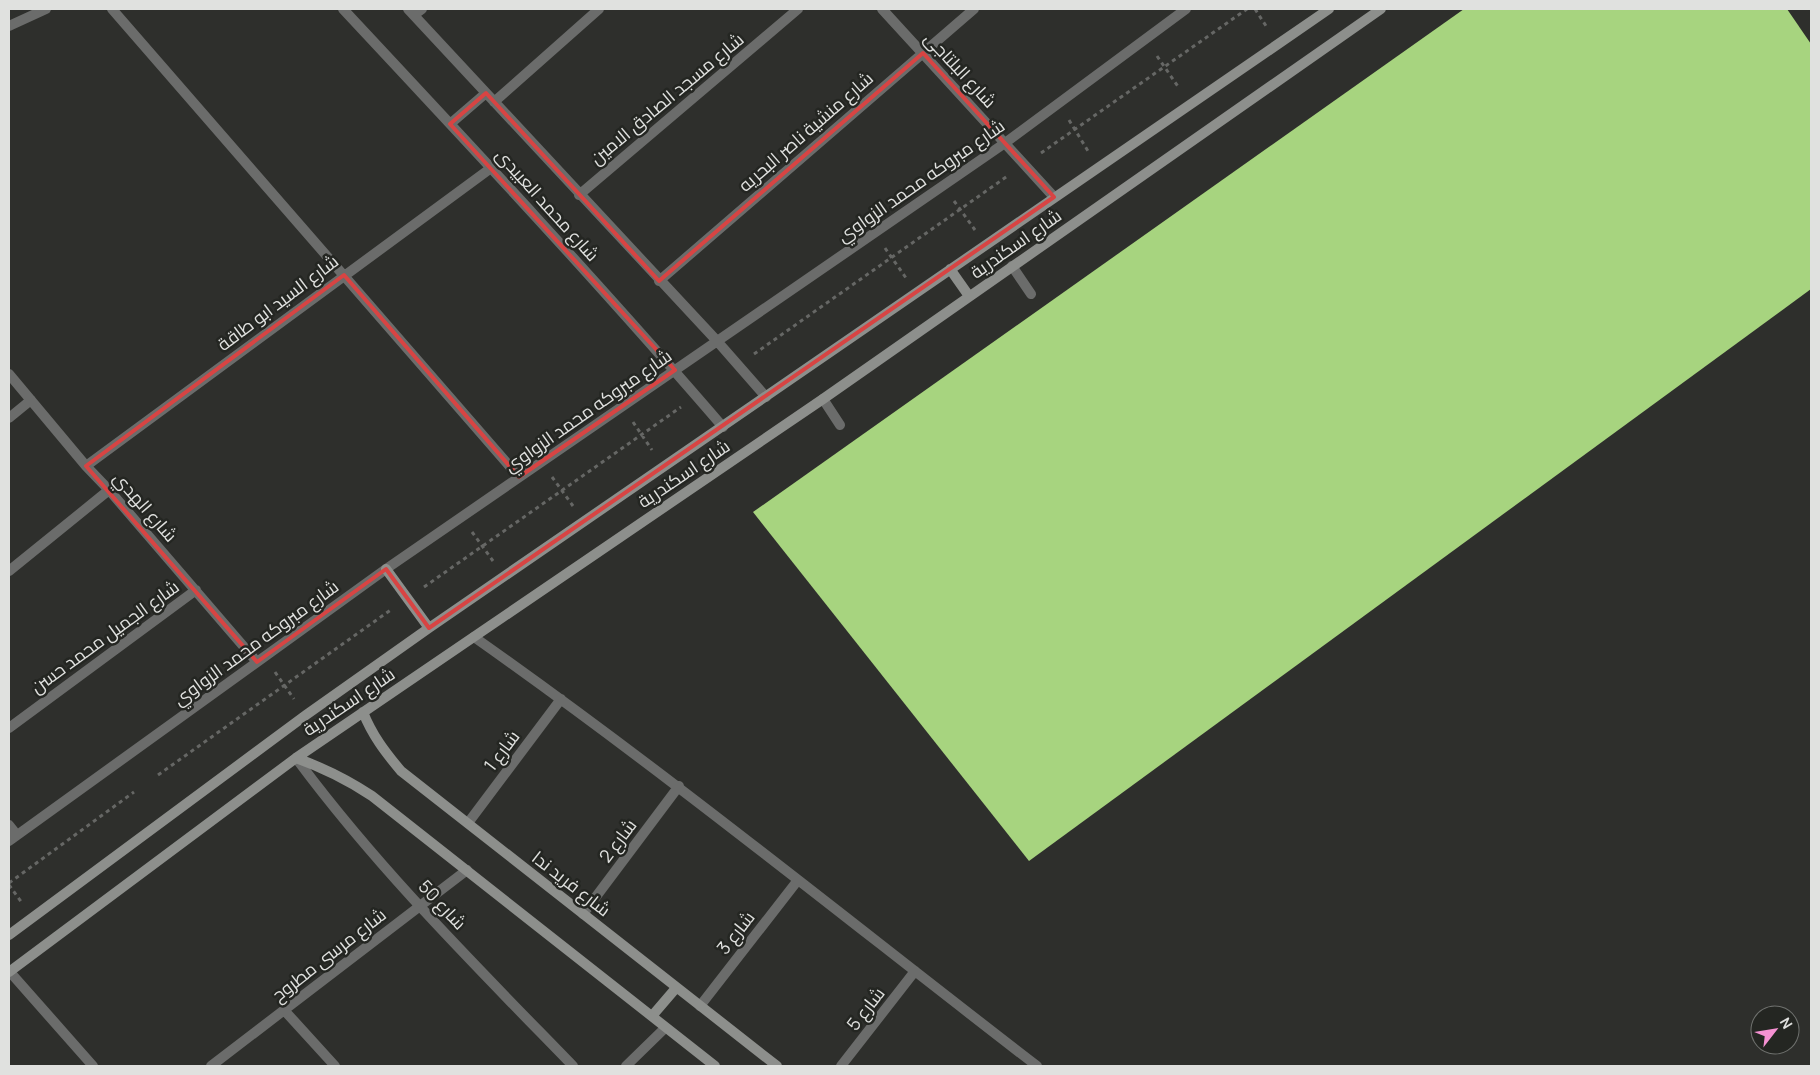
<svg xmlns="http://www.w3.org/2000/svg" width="1820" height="1075" font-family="Manrope,Cairo,sans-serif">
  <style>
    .building { fill: #a7d47f }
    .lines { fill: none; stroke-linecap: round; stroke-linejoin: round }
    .path { stroke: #666765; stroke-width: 3; stroke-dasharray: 4 4; stroke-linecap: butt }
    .lane { stroke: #6b6c6b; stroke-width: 10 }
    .street { stroke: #6b6c6b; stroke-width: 10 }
    .secondary { stroke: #8d8f8c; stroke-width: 10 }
    .marked { fill: none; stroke: #d84443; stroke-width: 4; stroke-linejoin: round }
    .labels { text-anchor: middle; stroke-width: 5; stroke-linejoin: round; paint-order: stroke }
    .street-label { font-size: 18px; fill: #e0e1df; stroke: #242622 }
  </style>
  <rect width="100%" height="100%" fill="#2e2f2c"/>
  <path class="building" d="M1464,9H1787L1811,44V289L1029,861L753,512Z"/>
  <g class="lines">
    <path class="path" d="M1255,9L1268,29
      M1157,56L1179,88
      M1069,120L1088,151
      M1041,153L1247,9
      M954,201L975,230
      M885,248L906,278
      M754,354L1009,175
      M633,422L652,450
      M552,477L573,506
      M472,532L493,561
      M424,587L681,407
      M275,672L294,699
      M158,775L392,609
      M9,883L134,792
      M9,885L22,903"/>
    <path class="lane" d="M1012,266L1031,294
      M823,399L840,425"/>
    <path class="street" d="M112,9L519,477
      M343,9C471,146 600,284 723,427
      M408,9L717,341L766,397
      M882,9L1054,197
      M414,15L422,9
      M9,26L46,9
      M494,102L599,9
      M450,124L486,93
      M579,195L798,9
      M659,281L974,9
      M9,374L86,466L109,490L257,662
      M9,418L31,400
      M86,466L491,168
      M9,571L109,490
      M474,637C667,773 850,922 1037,1066
      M9,728L196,590
      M296,758C379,870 477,967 573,1066
      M468,823L561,699
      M9,825L17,835
      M9,841L386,569L1005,143L1186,9
      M583,914L679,786
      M10,972L93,1066
      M700,1006L798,880
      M284,1010L335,1066
      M211,1066L467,870
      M626,1066L665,1028
      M841,1066L915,971"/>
    <path class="secondary" d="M950,269L969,296
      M386,569L429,628
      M363,712C372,735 385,752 401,771L777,1066
      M296,758C324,768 348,780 372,796L715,1066
      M9,935L306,715L429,628L1329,9
      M9,972L296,758L823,399L1381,9
      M652,1016L676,988"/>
  </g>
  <path class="marked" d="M923,53L1054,197L429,628L386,569L257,662L86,466L344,275L519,477L675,370L450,124L486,93L659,281Z"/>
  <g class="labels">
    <g class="street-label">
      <text transform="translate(960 70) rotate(47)" y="6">شارع البلتاجى</text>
      <text transform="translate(667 99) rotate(-40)" y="6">شارع مسجد الصادق الامين</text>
      <text transform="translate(806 132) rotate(-41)" y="6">شارع منشية ناصر البحريه</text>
      <text transform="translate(921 181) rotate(-35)" y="6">شارع مبروكه محمد الزواوي</text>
      <text transform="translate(547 205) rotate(48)" y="6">شارع محمد العبيدى</text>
      <text transform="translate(1016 244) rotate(-35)" y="6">شارع اسكندرية</text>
      <text transform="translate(278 303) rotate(-37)" y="6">شارع السيد ابو طاقة</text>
      <text transform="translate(588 411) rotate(-35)" y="6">شارع مبروكه محمد الزواوي</text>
      <text transform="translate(684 474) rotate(-34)" y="6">شارع اسكندرية</text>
      <text transform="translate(145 507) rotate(49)" y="6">شارع الهدي</text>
      <text transform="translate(105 637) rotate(-36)" y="6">شارع الجميل محمد حسن</text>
      <text transform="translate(256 643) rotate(-36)" y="6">شارع مبروكه محمد الزواوي</text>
      <text transform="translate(349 702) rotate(-34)" y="6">شارع اسكندرية</text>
      <text transform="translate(502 751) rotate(-53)" y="6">شارع 1</text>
      <text transform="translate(618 841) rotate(-53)" y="6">شارع 2</text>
      <text transform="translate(571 884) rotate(38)" y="6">شارع فريد ندا</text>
      <text transform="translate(442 905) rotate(47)" y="6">شارع 50</text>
      <text transform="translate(736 933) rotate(-52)" y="6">شارع 3</text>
      <text transform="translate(329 955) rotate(-38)" y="6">شارع مرسى مطروح</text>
      <text transform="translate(866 1009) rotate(-52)" y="6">شارع 5</text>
    </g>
  </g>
  <rect width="1820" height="1075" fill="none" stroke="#e0e1df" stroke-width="20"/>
  <g transform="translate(1775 1030) rotate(59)"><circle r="24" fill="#242622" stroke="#6f716e"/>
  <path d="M0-4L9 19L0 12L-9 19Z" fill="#f591d2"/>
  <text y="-8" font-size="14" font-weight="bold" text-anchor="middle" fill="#e0e1df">N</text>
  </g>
</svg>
